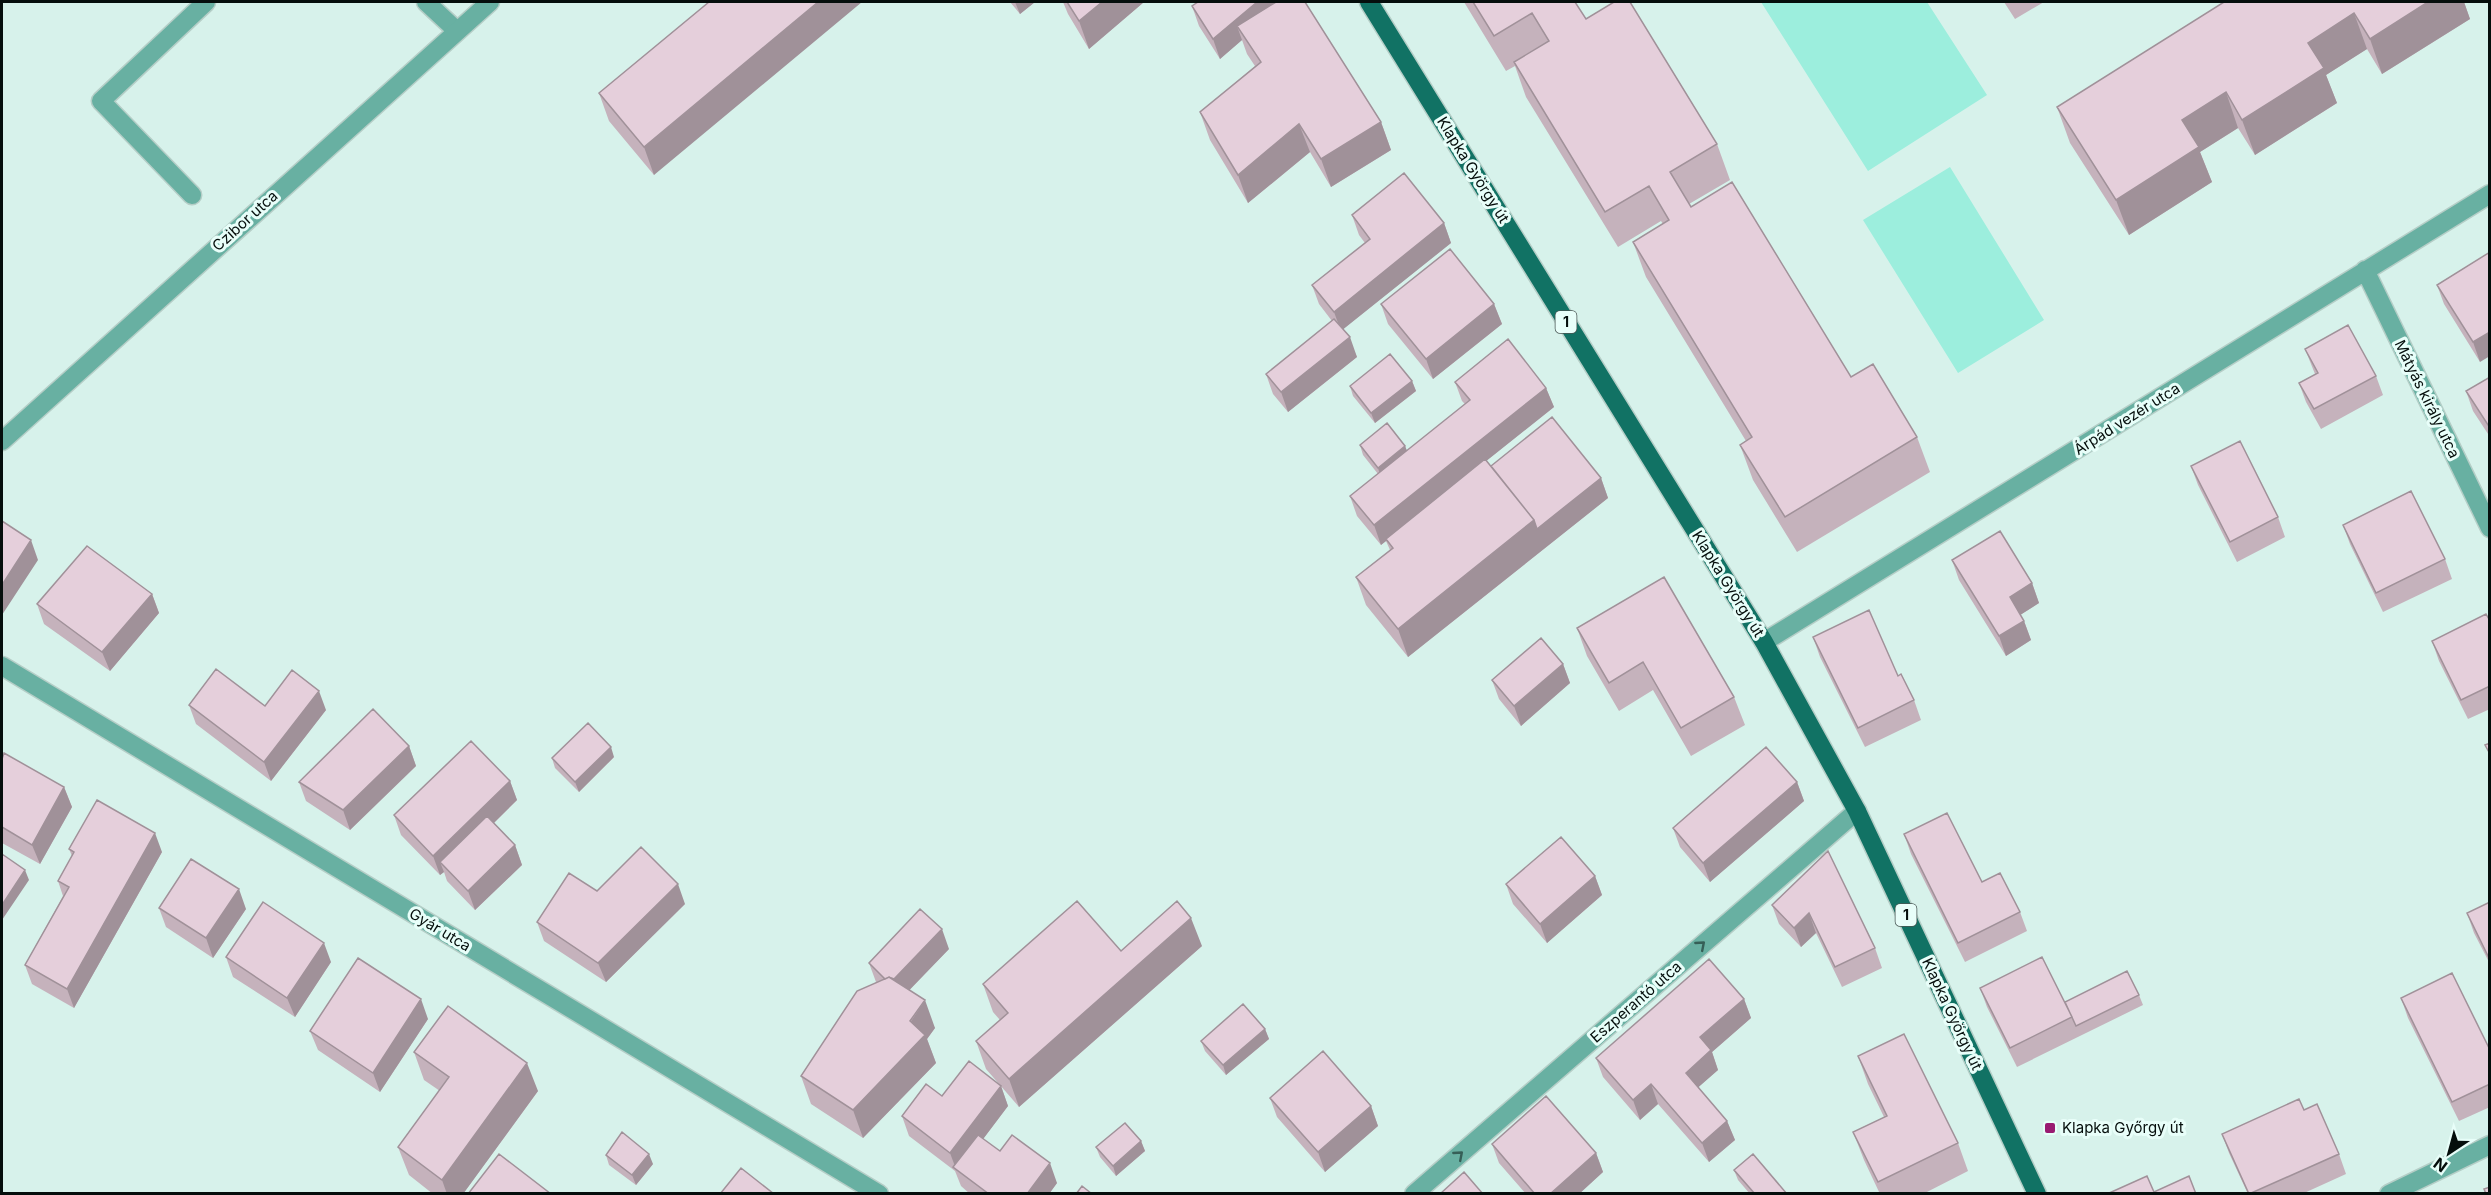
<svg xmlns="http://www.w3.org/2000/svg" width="2491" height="1195" font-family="Inter,sans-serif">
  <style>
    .green { fill: #9ceedd }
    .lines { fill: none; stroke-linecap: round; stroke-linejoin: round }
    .service-casing { stroke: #b5cec7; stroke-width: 21 }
    .minor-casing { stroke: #b5cec7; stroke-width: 21 }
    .primary-casing { stroke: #b5cec7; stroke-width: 21 }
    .service { stroke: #68b0a2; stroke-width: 18 }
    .minor { stroke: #68b0a2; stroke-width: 18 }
    .primary { stroke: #117264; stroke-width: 18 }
    .wall { fill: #c5b2bc }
    .shaded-wall { fill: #a09199 }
    .building { fill: #e5cfdb; stroke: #a09199; stroke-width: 1.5 }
    .oneway { stroke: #365f57 }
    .poi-dot { fill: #991a71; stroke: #e8fef9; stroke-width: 2 }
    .labels { text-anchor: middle; stroke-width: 6; stroke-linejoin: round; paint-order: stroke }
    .shield { fill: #e8fef9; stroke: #495653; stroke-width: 1.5 }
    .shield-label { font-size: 14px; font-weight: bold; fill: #050e0c }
    .street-label { font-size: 15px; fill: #050e0c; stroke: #e8fef9 }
    .poi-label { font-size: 15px; fill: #050e0c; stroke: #e8fef9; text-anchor: start }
  </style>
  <rect width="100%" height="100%" fill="#d7f2eb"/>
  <path class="green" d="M1761,2H1927L1987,95L1868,171Z
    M1950,167L2044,320L1958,373L1863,220Z"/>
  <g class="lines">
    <g class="service-casing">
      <path id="service" d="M426,2L456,30
        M192,195L101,101L206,2"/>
    </g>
    <g class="minor-casing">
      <path id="minor" d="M2365,270L2490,528
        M2,441L490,2
        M1764,642L2490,194
        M2,666L879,1194
        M1414,1194L1857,811
        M2389,1194L2490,1145"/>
    </g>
    <g class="primary-casing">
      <path id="primary" d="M1369,2L1764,642L1857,811L2037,1194"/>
    </g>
    <use href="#service" class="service"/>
    <use href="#minor" class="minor"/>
    <use href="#primary" class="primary"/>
  </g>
  <path class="wall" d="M709,2L654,175L609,121L599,93Z
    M1010,2H1035L1020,14Z
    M1063,2H1144L1089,49L1068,14Z
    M1305,2L1381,122L1391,150L1331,187L1310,152L1248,203L1210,140L1200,112L1255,66L1247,54L1242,40L1220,59L1199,26L1192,6Z
    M1464,2H1575L1586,19L1717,144L1730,180L1689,204L1691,207L1851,377L1917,437L1930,472L1797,552L1753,480L1740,445L1746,441L1646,277L1633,242L1663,224L1661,221L1618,247L1526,97L1515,66L1506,71Z
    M2004,2H2044L2015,19Z
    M2224,2H2464L2470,19L2382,74L2367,49L2326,75L2337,103L2255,155L2238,128L2200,152L2212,182L2129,235L2070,143L2057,107Z
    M1352,215L1444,223L1451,243L1343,329L1357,357L1288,412L1273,394L1266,374L1332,321L1319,304L1312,285L1365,243L1359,235Z
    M2490,252L2480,362L2444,304L2437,285Z
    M1381,304H1494L1502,324L1433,379L1388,324Z
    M2305,349L2376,376L2383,395L2321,429L2306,402L2299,383L2315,374Z
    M2490,377V437L2473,411L2466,391Z
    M1412,381L1416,391L1375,423L1353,396L1350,386Z
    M1455,382L1546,388L1554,407L1486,461L1491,466L1601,478L1608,498L1408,657L1366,605L1356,577L1390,550L1386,541L1381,545L1357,516L1350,496L1378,474L1363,455L1360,445L1405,446L1407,451L1465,404L1462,401Z
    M2191,466L2278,517L2285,537L2237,562L2198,485Z
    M2343,525L2445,559L2452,579L2383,612L2350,544Z
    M1952,560L2032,583L2039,603L2020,615L2024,621L2031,640L2006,656L1959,580Z
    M152,594L159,613L110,671L44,624L37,604Z
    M2490,621V709L2468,719L2439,661L2432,641Z
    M1577,628L1734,697L1745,725L1691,756L1653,690L1619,711L1587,656Z
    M1813,637L1898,676L1914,700L1921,720L1865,747L1820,657Z
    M1563,664L1570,683L1521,726L1499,699L1492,680Z
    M189,705L265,706L326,710L271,781L196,724Z
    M409,746L416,766L350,830L306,801L299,782Z
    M614,757L579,792L555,768L552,758Z
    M2,759L64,787L72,807L40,864L2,843Z
    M510,781L517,800L494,823L515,845L522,865L475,910L447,881L444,872L440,875L401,835L394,815Z
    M1797,782L1804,801L1710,882L1680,847L1673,828Z
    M1904,834L1982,882L2020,912L2027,931L1965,962L1911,854Z
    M69,849L162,852L74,1008L32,984L25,965L63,896L58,881L72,856Z
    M1828,851L1875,948L1882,968L1842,987L1816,933L1801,947L1779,924L1772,905Z
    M1595,876L1602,895L1547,943L1513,904L1506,884Z
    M2490,902V964L2474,933L2467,913Z
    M685,904L606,982L544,941L537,922Z
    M159,908L246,909L213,958L166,927Z
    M1202,946L1019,1107L986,1069L976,1041L1000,1020L993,1012L983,984L1121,951Z
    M949,949L909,990L935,1028L927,1039L936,1063L863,1138L811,1104L801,1076L876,982L869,963Z
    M226,957L331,962L295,1017L233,977Z
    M1980,988L2065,1002L2139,995L2143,1005L2017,1067L1987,1007Z
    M2401,998L2490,1050V1107L2459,1121L2408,1018Z
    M1744,999L1751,1018L1712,1052L1718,1070L1698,1087L1727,1121L1735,1140L1709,1162L1658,1104L1640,1120L1603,1077L1596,1058Z
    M428,1019L380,1092L318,1050L310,1031Z
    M1265,1029L1269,1039L1226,1075L1205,1051L1201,1041Z
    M414,1052L538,1091L463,1194H433L409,1175L398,1147L440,1091L424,1080Z
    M1858,1056L1958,1143L1968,1171L1923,1194H1880L1864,1160L1853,1132L1884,1117L1868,1084Z
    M1001,1086L1008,1106L983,1139L1000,1151L1057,1183L1049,1194H970L961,1186L955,1171L909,1136L902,1116L942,1096Z
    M1270,1098L1371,1106L1378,1126L1325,1172L1277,1117Z
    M2304,1110L2339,1154L2346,1174L2302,1194H2248L2229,1153L2222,1134Z
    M1141,1141L1145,1151L1116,1176L1100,1157L1096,1147Z
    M1492,1144L1596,1153L1603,1172L1579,1194H1526L1499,1163Z
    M606,1155L653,1164L636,1185L609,1165Z
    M1734,1170L1787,1194H1750L1738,1180Z"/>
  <path class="shaded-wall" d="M818,2H862L654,175L644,147Z
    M1015,2H1035L1020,14Z
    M1102,2H1144L1089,49L1079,21Z
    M1257,2H1287L1237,26L1242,40L1220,59L1213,39Z
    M2428,2H2464L2470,19L2382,74L2370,39Z
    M2354,13L2367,49L2326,75L2337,103L2255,155L2242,120L2308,43Z
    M2226,92L2238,128L2200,152L2212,182L2129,235L2116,200L2182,120Z
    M1381,122L1391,150L1331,187L1321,159Z
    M1299,124L1310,152L1248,203L1238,175Z
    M1444,223L1451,243L1341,331L1334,312Z
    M1494,304L1502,324L1433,379L1426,359Z
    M2490,332V356L2480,362L2473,342Z
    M1350,337L1357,357L1288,412L1281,392Z
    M1412,381L1416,391L1375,423L1371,413Z
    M1546,388L1554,407L1381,545L1374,525Z
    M1405,446L1409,456L1381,478L1378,468Z
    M1601,478L1608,498L1408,657L1398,629L1534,520Z
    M31,540L38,560L2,615V585Z
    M2032,583L2039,603L2017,617L2010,597Z
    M152,594L159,613L110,671L102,652Z
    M2024,621L2031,640L2006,656L1999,636Z
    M1563,664L1570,683L1521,726L1514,706Z
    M319,691L326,710L271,781L264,762Z
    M409,746L416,766L350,830L343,810Z
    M611,747L614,757L579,792L575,782Z
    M510,781L517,800L447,869L440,862L444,872L440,875L433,856Z
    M1797,782L1804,801L1710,882L1703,863Z
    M64,787L72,807L40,864L32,845Z
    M155,833L162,852L74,1008L67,989Z
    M515,845L522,865L475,910L468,891Z
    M25,870L29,880L2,920V905Z
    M1595,876L1602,895L1547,943L1540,924Z
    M678,884L685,904L606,982L598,963Z
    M239,889L246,909L213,958L206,938Z
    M1809,913L1816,933L1801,947L1794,928Z
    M1191,918L1202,946L1019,1107L1009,1079Z
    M942,929L949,949L897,1003L890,983Z
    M324,943L331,962L295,1017L287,998Z
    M421,999L428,1019L380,1092L373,1073Z
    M1744,999L1751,1018L1712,1052L1718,1070L1693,1092L1686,1073L1700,1037Z
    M925,1000L935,1028L927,1039L936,1063L863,1138L853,1110Z
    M1265,1029L1269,1039L1226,1075L1223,1065Z
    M527,1063L538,1091L463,1194H447L442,1180Z
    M1651,1084L1658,1104L1640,1120L1633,1100Z
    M1001,1086L1008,1106L959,1171L956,1169L950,1153Z
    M1371,1106L1378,1126L1325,1172L1318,1152Z
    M1727,1121L1735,1140L1709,1162L1702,1143Z
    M1141,1141L1145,1151L1116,1176L1113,1166Z
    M1596,1153L1603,1172L1579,1194H1550Z
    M649,1154L653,1164L636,1185L632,1175Z
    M1050,1163L1057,1183L1049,1194H1027Z"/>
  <path class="building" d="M709,2H818L644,147L599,93Z
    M1067,2H1102L1079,21Z
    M1198,2H1257L1213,39L1192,6Z
    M1276,2H1305L1381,122L1321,159L1299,124L1238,175L1200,112L1261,62L1237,26Z
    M1473,2H1575L1586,19L1614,2H1630L1717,144L1670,172L1691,207L1732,182L1851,377L1873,364L1917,437L1785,517L1740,445L1752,437L1633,242L1669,220L1649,186L1605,212L1514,62L1549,41L1532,13L1494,36Z
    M2224,2H2428L2370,39L2354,13L2308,43L2324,68L2242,120L2226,92L2182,120L2199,147L2116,200L2057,107Z
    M1404,173L1444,223L1334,312L1312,285L1370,239L1352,215Z
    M1450,249L1494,304L1426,359L1381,304Z
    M2490,252V332L2473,342L2437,285Z
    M1334,319L1350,337L1281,392L1266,374Z
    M2348,325L2376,376L2314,409L2299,383L2318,373L2305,349Z
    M1508,339L1546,388L1374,525L1350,496L1470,400L1455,382Z
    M1390,354L1412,381L1371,413L1350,386Z
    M2490,377V428L2466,391Z
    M1552,417L1601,478L1537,529L1534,520L1491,466Z
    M1387,423L1405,446L1378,468L1360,445Z
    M2240,441L2278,517L2230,542L2191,466Z
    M1485,459L1534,520L1398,629L1356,577L1393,548L1386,539Z
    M2411,491L2445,559L2376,593L2343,525Z
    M2,521L31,540L2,585Z
    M2000,531L2032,583L2010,597L2024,621L1999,636L1952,560Z
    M87,546L152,594L102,652L37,604Z
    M1664,577L1734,697L1681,728L1643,662L1609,683L1577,628Z
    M1869,610L1898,676L1901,674L1914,700L1858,728L1813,637Z
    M2486,614L2490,621V686L2461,700L2432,641Z
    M1541,638L1563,664L1514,706L1492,680Z
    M216,669L265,706L292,670L319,691L264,762L189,705Z
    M373,709L409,746L343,810L299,782Z
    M588,723L611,747L575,782L552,758Z
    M471,741L510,781L433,856L394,815Z
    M2490,743V754L2485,745Z
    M1766,747L1797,782L1703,863L1673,828Z
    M4,753L64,787L32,845L2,827V759Z
    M97,800L155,833L67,989L25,965L69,887L58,881L74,852L69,849Z
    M1947,813L1982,882L2000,873L2020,912L1958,943L1904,834Z
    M487,816L515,845L468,891L440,862Z
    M1561,837L1595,876L1540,924L1506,884Z
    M641,847L678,884L598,963L537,922L569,873L597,891Z
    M1828,851L1875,948L1835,967L1809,913L1794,928L1772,905Z
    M2,854L25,870L2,905Z
    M191,859L239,889L206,938L159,908Z
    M1077,901L1121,951L1177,901L1191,918L1009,1079L976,1041L1008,1013L983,984Z
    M263,902L324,943L287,998L226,957Z
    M2490,902V960L2467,913Z
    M920,909L942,929L894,979L889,977L885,979L869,963Z
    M2042,957L2072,1017L2010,1048L1980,988Z
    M358,958L421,999L373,1073L310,1031Z
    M1709,959L1744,999L1700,1037L1711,1050L1686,1073L1727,1121L1702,1143L1651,1084L1633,1100L1596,1058Z
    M2127,971L2139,995L2076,1026L2065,1002Z
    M2452,973L2490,1050V1084L2452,1102L2401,998Z
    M889,977L925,1000L910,1021L925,1035L853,1110L801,1076L857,991Z
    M1243,1004L1265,1029L1223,1065L1201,1041Z
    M448,1006L527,1063L442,1180L398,1147L449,1077L414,1052Z
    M1904,1034L1958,1143L1878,1182L1853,1132L1887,1116L1858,1056Z
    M1323,1051L1371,1106L1318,1152L1270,1098Z
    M969,1061L1001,1086L950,1153L902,1116L926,1084L942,1096Z
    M1546,1096L1596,1153L1550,1194H1535L1492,1144Z
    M2299,1099L2304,1110L2317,1104L2339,1154L2249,1194L2222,1134Z
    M1125,1123L1141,1141L1113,1166L1096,1147Z
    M622,1132L649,1154L632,1175L606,1155Z
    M978,1135L1000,1151L1012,1135L1050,1163L1027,1194H989L953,1167Z
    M499,1154L551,1194H468Z
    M1753,1154L1787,1194H1755L1734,1170Z
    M741,1168L774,1194H720Z
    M1464,1172L1483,1194H1440Z
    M2147,1176L2154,1192L2189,1176L2196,1194H2107Z
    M1082,1186L1092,1194H1076Z
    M2490,1187V1194H2486L2484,1189Z"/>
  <defs><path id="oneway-chevron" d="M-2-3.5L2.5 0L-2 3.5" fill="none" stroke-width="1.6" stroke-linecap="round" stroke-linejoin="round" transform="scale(1.5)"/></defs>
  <g class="oneway">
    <use href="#oneway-chevron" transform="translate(1701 945) rotate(-41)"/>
    <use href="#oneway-chevron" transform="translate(1459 1155) rotate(-41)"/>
  </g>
  <rect class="poi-dot" x="2044" y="1122" width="12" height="12" rx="3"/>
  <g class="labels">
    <g class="shield">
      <rect x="1555.5" y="311" width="21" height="22" rx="4.5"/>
      <rect x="1895.5" y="904" width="21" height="22" rx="4.5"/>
    </g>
    <g class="shield-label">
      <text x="1566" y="327">1</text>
      <text x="1906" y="920">1</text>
    </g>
    <g class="street-label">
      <text transform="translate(1473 170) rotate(58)" y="5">Klapka György út</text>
      <text transform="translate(245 221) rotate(-42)" y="5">Czibor utca</text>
      <text transform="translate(2427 399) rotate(64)" y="5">Mátyás király utca</text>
      <text transform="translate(2127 419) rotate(-32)" y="5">Árpád vezér utca</text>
      <text transform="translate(1728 584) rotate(58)" y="5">Klapka György út</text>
      <text transform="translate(440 930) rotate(31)" y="5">Gyár utca</text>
      <text transform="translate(1636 1002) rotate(-41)" y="5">Eszperantó utca</text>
      <text transform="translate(1952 1014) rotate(65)" y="5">Klapka György út</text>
    </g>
    <g class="poi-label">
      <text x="2062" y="1133">Klapka Győrgy út</text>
    </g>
  </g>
  <rect width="2491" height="1195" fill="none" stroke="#050e0c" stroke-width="6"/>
  <g transform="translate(2449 1153) rotate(216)" stroke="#e8fef9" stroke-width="4.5" paint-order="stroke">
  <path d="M0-4.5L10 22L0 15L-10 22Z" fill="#050e0c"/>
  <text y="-9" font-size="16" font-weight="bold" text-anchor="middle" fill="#050e0c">N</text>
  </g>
</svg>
